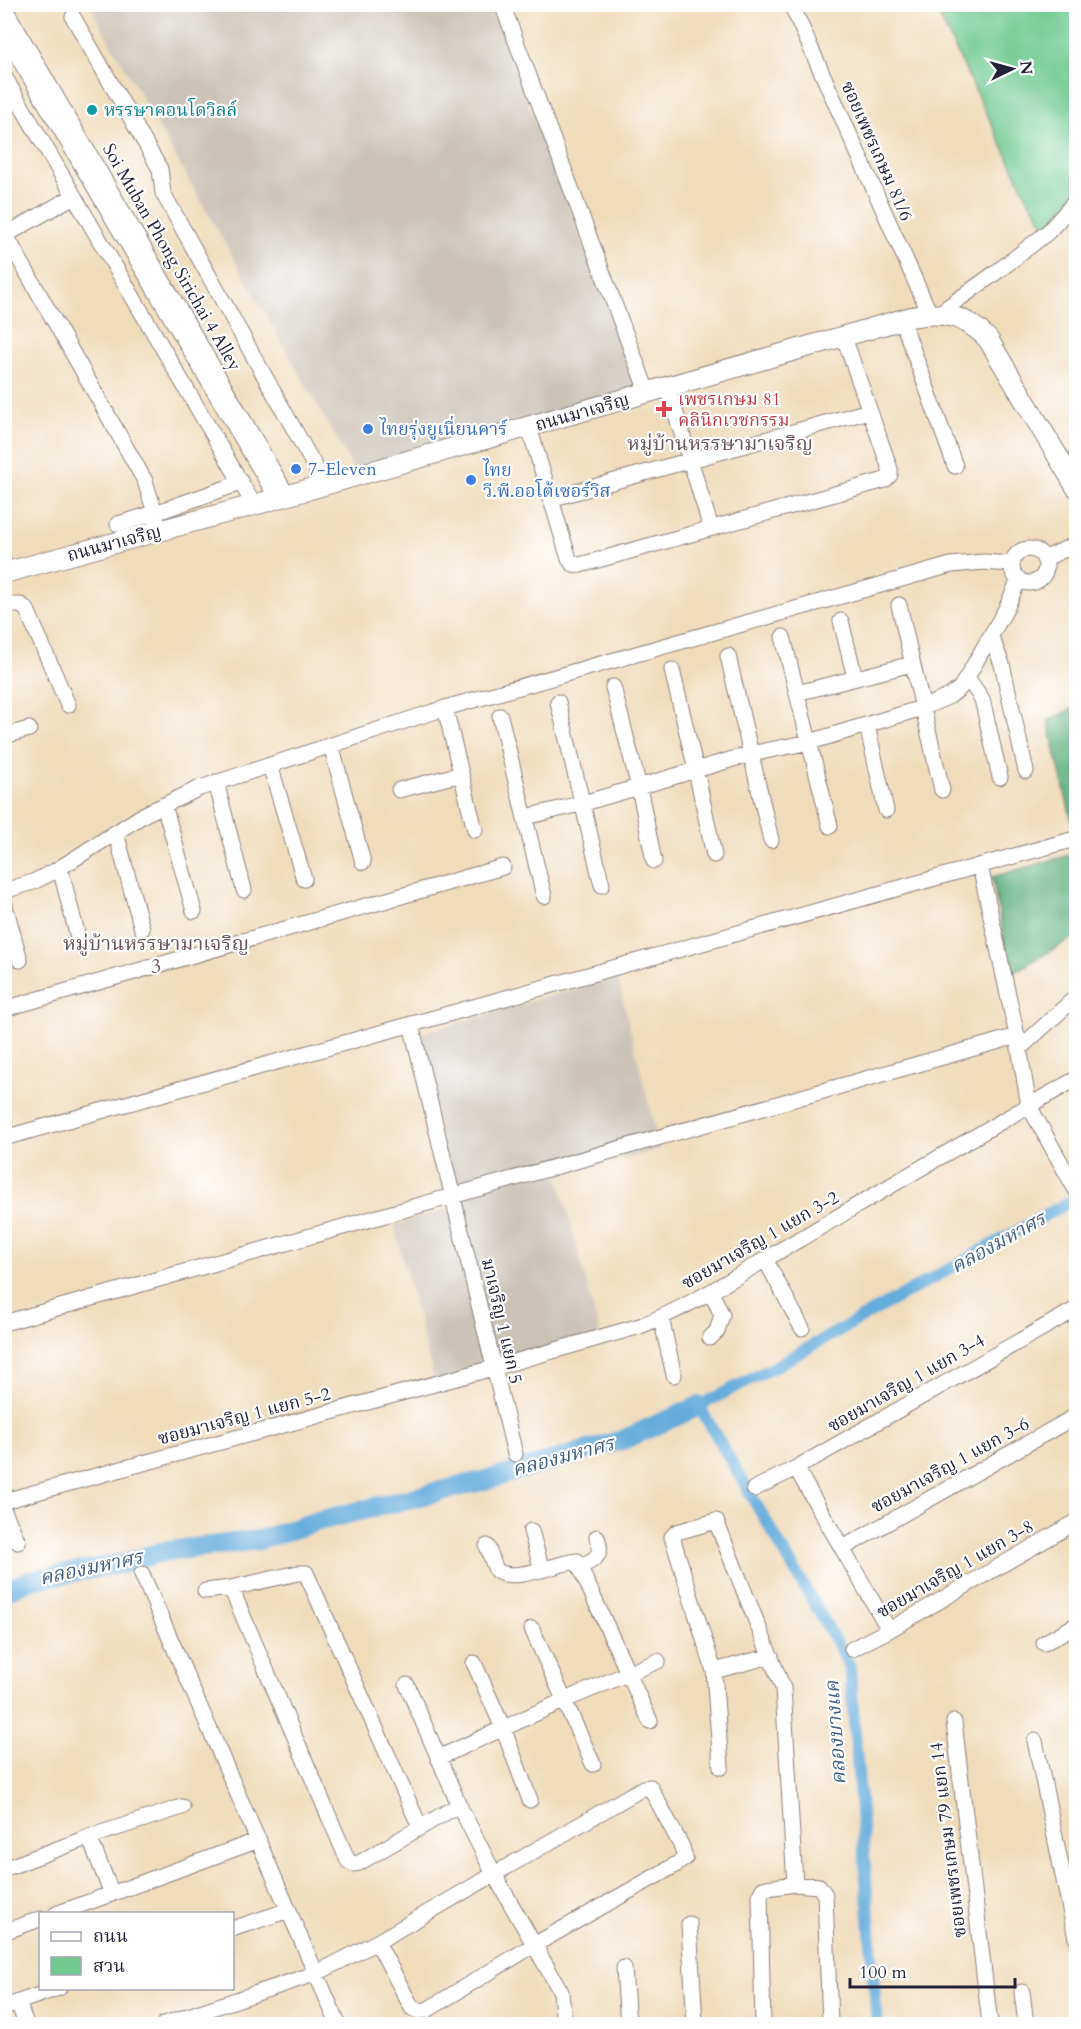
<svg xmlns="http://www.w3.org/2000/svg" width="1081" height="2029" font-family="Cardo,'Noto Serif Thai',serif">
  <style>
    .industrial { fill: #cbc3b8 }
    .green { fill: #71cb91; stroke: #4a7666; stroke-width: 1.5 }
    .forest { fill: #5caf7b; stroke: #3f685b; stroke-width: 1.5 }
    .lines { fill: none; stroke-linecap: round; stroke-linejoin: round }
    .canal { stroke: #64acdb; stroke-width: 12 }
    .river { stroke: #64acdb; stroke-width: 20 }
    .minor-casing { stroke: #897e7a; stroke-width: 17 }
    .major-casing { stroke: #897e7a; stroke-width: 22 }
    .minor { stroke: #fff; stroke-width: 15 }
    .major { stroke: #fff; stroke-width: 20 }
    .culture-dot { fill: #0f9aa8; stroke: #fff; stroke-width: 2 }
    .health-dot { fill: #e0444e; stroke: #fff; stroke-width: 2 }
    .shop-dot { fill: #3f7fe0; stroke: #fff; stroke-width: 2 }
    .labels { text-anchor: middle; stroke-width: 4.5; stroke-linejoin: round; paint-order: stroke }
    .culture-label { font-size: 18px; fill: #0d838f; stroke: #fff; text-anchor: start }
    .street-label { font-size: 18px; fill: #22223b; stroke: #fff }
    .health-label { font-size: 18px; fill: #be3a42; stroke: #fff; text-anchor: start }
    .shop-label { font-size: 18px; fill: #366cbe; stroke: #fff; text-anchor: start }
    .neighbourhood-label { font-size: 20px; fill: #6b5158; stroke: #fff }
    .water-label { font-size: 20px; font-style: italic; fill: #406083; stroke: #fff }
  </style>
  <rect width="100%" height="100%" fill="#fff"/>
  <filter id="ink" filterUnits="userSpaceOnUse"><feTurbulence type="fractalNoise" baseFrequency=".0167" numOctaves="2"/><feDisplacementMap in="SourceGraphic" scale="12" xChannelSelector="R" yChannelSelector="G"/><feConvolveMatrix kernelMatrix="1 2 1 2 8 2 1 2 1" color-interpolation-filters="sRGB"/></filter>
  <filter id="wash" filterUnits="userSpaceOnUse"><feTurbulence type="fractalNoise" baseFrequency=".008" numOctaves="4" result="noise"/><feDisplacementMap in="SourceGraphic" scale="24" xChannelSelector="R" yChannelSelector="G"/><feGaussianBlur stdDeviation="1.35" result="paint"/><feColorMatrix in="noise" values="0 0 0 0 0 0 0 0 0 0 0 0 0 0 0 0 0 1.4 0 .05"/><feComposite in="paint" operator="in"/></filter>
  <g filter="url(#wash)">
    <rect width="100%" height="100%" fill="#f0dbba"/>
    <path class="industrial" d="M89,5H490L639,387L355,471Z
      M617,976L660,1149L558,1176L601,1339L435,1383L394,1225L457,1206L416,1035Z"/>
    <path class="green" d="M934,5H1076V191L1046,227L1028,199Z"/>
    <path class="forest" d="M1076,707V839L1048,721Z
      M1076,853V936L1011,974L992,877Z"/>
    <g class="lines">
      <path class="canal" d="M877,2024L850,1668L844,1655L699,1406L772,1368L1076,1198"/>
      <path class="river" d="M4,1591L31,1580L125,1563L161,1552L259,1540L318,1521L494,1478L625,1439L699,1406"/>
    </g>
  </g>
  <g filter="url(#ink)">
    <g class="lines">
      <g class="minor-casing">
        <path id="minor" d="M502,4L648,394
          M791,4L930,314
          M4,7L287,495
          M73,17L160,169L163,193L325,485
          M4,33L277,498
          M4,76L254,505
          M4,232L145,481L155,513L158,531
          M4,236L74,196
          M938,314L998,271L1048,232L1074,203L1076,207
          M902,320L955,466
          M668,388L711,528
          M529,427L569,559L573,564L580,565L885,480L890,475V469L844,337
          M550,499L869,411
          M118,524L155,513L240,483
          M1012 566a17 17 0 1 1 34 0a17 17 0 1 1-34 0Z
          M1044,559L1076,544
          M4,601L11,605H21L27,610L68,705
          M899,605L942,790
          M841,621L855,678
          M783,637L830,826
          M991,637L1002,664L1026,771
          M728,656L771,840
          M672,670L696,770L714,855
          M967,677L982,699L1000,777
          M613,687L639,787L654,861
          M797,693L912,664
          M558,702L602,885
          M445,708L475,830
          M500,716L544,896
          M867,725L886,810
          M4,736L29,729
          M331,745L363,862
          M270,765L304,879
          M216,782L244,890
          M399,790L461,774
          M164,805L194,911
          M526,817L584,803L750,754L810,742L922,708L950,696L960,688L967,677L1006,609L1019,579
          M116,833L142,929
          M980,866L1017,1036L1029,1106L1076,1190
          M60,868L80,945
          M4,891L33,882L55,871L145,814L200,788L445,708L951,565L983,562L1012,564
          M4,902L20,960
          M4,1009L503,867
          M411,1024L515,1454
          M1019,1049L1076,997
          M4,1138L1075,839
          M765,1259L802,1328
          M661,1318L674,1375
          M4,1323L1017,1036
          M710,1338L717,1331L722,1315L711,1292
          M796,1468L889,1630
          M754,1489L796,1468L1076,1309
          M4,1501L493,1368L640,1326C697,1304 747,1269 800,1239C892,1185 983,1131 1076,1079
          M4,1511L18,1542
          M531,1531L542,1570
          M487,1546L496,1570C512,1584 557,1563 577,1561L650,1721
          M843,1548L1076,1416
          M580,1567C596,1558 604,1556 597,1537
          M142,1574L338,2024
          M231,1588L348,1861L353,1864L359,1863L459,1805
          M205,1591L231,1588L298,1573H306L420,1827
          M532,1629L593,1764
          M1044,1643L1076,1625
          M852,1649L889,1630L1076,1522
          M474,1663L503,1728L530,1800
          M714,1671L771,1656
          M407,1685L459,1805L494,1874L561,1992L564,2024
          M954,1722L990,2024
          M1035,1741L1076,1938
          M438,1758L565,1700L658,1661
          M721,1767L714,1671L672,1537L677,1532L716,1521L783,1688L795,1884
          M89,1837L112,1894
          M4,1869L89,1837L182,1807
          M56,1914L259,1840
          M689,1924L695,2024
          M232,1929L289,1910
          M4,1932L40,1919
          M624,1968L628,2024
          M1022,1992L1026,2024
          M18,2002L26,2024
          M4,2007L59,1988
          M164,2024L317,1973L377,1942L643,1788L650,1787L682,1847L685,1858L677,1864L534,1945L427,2010L418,2011L412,2008L377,1942
          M763,2024L760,1895L763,1889L767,1888L795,1884L819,1886L825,1895L830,2024"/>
      </g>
      <g class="major-casing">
        <path id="major" d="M4,573L254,505L911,317C944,311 965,315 988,339L1076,487"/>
      </g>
      <use href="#minor" class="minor"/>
      <use href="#major" class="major"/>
    </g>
  </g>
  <circle class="culture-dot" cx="92" cy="110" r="6"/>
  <path class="health-dot" d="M661 400h6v6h6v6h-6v6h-6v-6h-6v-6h6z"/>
  <g class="shop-dot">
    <circle cx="368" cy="429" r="6"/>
    <circle cx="296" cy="469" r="6"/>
    <circle cx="471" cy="480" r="6"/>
  </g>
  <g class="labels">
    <g class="culture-label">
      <text x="104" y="116">หรรษาคอนโดวิลล์</text>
    </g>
    <g class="street-label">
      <text transform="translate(877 151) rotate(66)" y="6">ซอยเพชรเกษม 81/6</text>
      <text transform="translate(172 257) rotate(60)" y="6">Soi Muban Phong Sirichai 4 Alley</text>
      <text transform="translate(582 412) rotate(-16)" y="6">ถนนมาเจริญ</text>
      <text transform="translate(114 543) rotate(-15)" y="6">ถนนมาเจริญ</text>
      <text transform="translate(760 1240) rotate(-30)" y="6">ซอยมาเจริญ 1 แยก 3-2</text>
      <text transform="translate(502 1321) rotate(77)" y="6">มาเจริญ 1 แยก 5</text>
      <text transform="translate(906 1383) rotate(-30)" y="6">ซอยมาเจริญ 1 แยก 3-4</text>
      <text transform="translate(244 1416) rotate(-15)" y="6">ซอยมาเจริญ 1 แยก 5-2</text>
      <text transform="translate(950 1465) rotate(-29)" y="6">ซอยมาเจริญ 1 แยก 3-6</text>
      <text transform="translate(955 1569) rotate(-30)" y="6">ซอยมาเจริญ 1 แยก 3-8</text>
      <text transform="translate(948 1840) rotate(-97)" y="6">ซอยเพชรเกษม 79 แยก 14</text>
    </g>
    <g class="health-label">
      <text x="678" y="405">เพชรเกษม 81<tspan x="678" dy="21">คลินิกเวชกรรม</tspan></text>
    </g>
    <g class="shop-label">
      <text x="380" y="435">ไทยรุ่งยูเนี่ยนคาร์</text>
      <text x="308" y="475">7-Eleven</text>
      <text x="483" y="476">ไทย<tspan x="483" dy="21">วี.พี.ออโต้เซอร์วิส</tspan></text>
    </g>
    <g class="neighbourhood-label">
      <text x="720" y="450">หมู่บ้านหรรษามาเจริญ</text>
      <text x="156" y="950">หมู่บ้านหรรษามาเจริญ<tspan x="156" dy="23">3</tspan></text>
    </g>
    <g class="water-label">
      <text transform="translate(998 1242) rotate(-29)" y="7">คลองมหาศร</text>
      <text transform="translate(563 1456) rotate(-15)" y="7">คลองมหาศร</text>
      <text transform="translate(91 1567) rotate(-12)" y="7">คลองมหาศร</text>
      <text transform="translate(835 1733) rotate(-94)" y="7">คลองบางแค</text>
    </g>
  </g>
  <rect width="1081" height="2029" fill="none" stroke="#fff" stroke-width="24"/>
  <rect x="39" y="1912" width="195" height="78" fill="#ffffff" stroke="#a7a7b1" stroke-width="1.5"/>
  <rect x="51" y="1932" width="30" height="9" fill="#ffffff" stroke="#a7a7b1" stroke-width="1.5"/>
  <text x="93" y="1942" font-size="18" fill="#22223b">ถนน</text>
  <rect x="51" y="1957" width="30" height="18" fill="#71cb91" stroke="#a7a7b1" stroke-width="1.5"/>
  <text x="93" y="1972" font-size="18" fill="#22223b">สวน</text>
  <g transform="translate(1012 69) rotate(85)" stroke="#ffffff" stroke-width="4.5" paint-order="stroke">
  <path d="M0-4.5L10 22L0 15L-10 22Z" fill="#22223b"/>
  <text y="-9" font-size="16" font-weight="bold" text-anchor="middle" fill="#22223b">N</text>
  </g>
  <path d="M850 1978v9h165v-9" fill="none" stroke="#22223b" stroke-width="3"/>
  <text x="859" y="1978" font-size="18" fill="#22223b" stroke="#ffffff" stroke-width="4.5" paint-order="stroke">100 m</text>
</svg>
